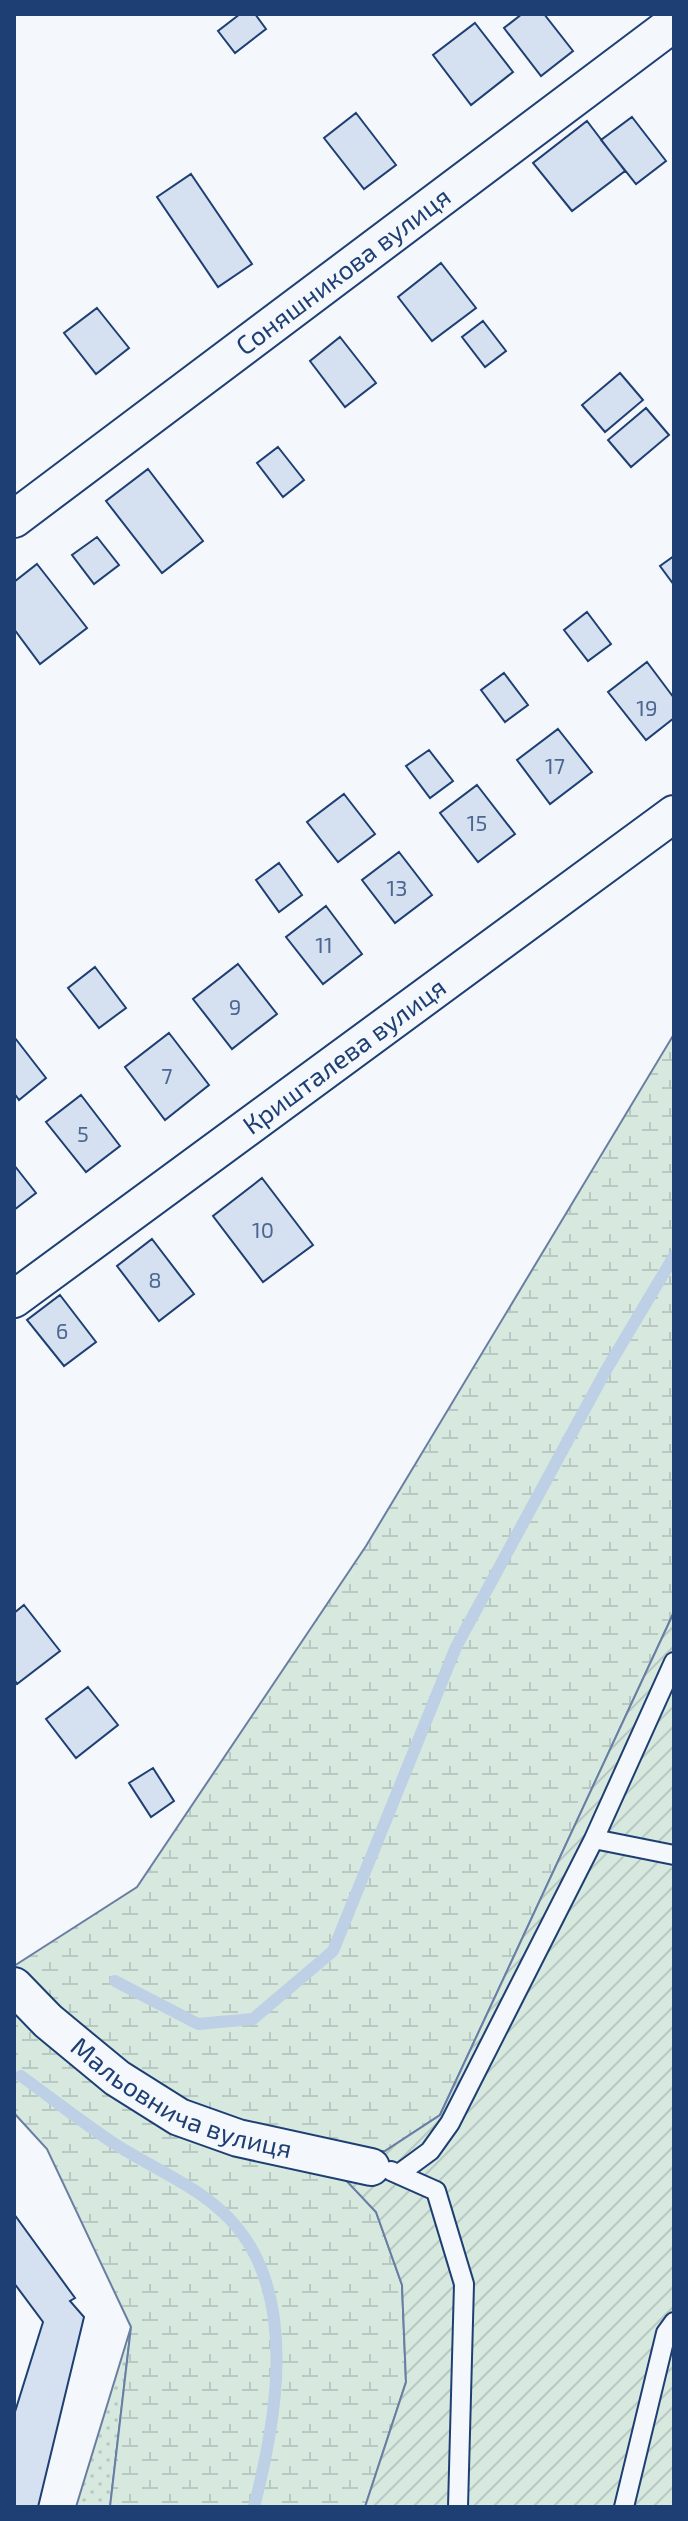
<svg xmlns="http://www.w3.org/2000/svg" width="688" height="2521" font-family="'Exo 2',sans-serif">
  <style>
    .grass { fill: url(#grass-dots); stroke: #687fa3; stroke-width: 2 }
    .wetland { fill: url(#wetland-marsh); stroke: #687fa3; stroke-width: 2 }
    .garden { fill: url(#garden-furrows); stroke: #687fa3; stroke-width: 2 }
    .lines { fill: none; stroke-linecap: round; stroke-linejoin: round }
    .stream { stroke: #bed0e5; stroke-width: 12 }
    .building { fill: #d5e0f0; stroke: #1d3f73; stroke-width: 2 }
    .lane-casing { stroke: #1d3f73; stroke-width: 22 }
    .street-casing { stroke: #1d3f73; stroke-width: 40 }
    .lane { stroke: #f4f7fb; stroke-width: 18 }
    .street { stroke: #f4f7fb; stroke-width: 36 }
    .labels { text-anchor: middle; stroke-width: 6; stroke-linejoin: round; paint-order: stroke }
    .number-label { font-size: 22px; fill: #4b6792 }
    .street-label { font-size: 26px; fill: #1d3f73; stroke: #f4f7fb }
  </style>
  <defs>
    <pattern id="grass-dots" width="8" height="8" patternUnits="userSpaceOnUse" patternTransform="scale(2)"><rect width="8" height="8" fill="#d7e8df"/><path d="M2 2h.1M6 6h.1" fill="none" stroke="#b8c8c3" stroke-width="1.8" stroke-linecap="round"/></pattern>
    <pattern id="wetland-marsh" width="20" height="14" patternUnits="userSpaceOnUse" patternTransform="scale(2)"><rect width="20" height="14" fill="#d7e8df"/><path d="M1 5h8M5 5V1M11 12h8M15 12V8" fill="none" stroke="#b8c8c3"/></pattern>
    <pattern id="garden-furrows" width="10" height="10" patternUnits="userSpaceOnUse" patternTransform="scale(2)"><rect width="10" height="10" fill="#d7e8df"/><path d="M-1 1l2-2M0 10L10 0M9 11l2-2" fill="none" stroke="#b8c8c3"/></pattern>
  </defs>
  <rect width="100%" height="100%" fill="#f4f7fb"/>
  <path class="grass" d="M131,2327L110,2507H76Z"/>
  <path class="wetland" d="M674,1034V1612L440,2115L385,2151L324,2156L376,2212L402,2285L406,2382L365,2507H110L131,2327L47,2149L14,2113V1966L137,1887L366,1546Z"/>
  <path class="garden" d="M674,1612V2507H365L406,2382L402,2285L376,2212L323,2156L385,2151L440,2115Z"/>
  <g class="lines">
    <path class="stream" d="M115,1981L198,2024L253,2019L333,1951L456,1647L605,1372L674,1256
      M21,2076C53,2099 83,2123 115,2144C155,2170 204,2188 236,2226C298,2300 276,2422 254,2507"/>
  </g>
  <path class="building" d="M240,14H255L266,29L235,53L218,31Z
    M522,14H544L573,51L541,76L504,28Z
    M475,23L513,72L471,105L433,55Z
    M356,113L396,165L364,189L324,138Z
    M632,117L666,161L636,184L601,140Z
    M587,121L625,171L572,211L533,163Z
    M191,174L252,264L218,287L157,197Z
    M441,263L476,308L432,341L398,297Z
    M97,308L129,348L96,374L64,333Z
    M483,321L506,351L485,367L462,337Z
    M340,337L376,383L345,407L310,361Z
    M620,373L643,400L605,432L582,405Z
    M646,408L669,435L631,467L608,440Z
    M278,447L304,480L283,497L257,463Z
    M148,469L203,541L162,573L106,501Z
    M97,537L119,565L94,584L72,555Z
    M674,556V585L660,566Z
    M37,564L87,628L40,664L14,629V582Z
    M587,612L611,644L588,661L564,630Z
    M647,662L674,698V718L646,740L608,692Z
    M504,673L528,705L505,722L481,690Z
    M558,729L592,772L550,804L517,760Z
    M429,750L453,781L430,798L406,766Z
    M477,785L515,834L478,862L440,813Z
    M344,794L375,834L338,862L307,822Z
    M399,852L432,895L395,923L362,880Z
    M279,863L302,895L279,912L256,880Z
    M326,906L362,954L323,984L286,937Z
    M238,964L277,1014L232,1049L193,999Z
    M95,967L126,1008L99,1028L68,988Z
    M169,1033L209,1085L165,1120L125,1067Z
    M15,1038L46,1078L19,1100L14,1093Z
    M81,1095L120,1146L86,1172L46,1122Z
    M14,1165L36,1193L14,1210Z
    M262,1178L313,1245L263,1282L213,1216Z
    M152,1239L194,1294L159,1321L117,1266Z
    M60,1295L96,1342L64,1366L27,1320Z
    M24,1605L60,1651L17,1684L14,1679V1613Z
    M88,1687L118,1725L76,1758L46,1719Z
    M153,1768L174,1801L151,1817L129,1783Z
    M14,2214L75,2298L70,2301L84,2317L38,2507H14V2415L43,2322L14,2283Z"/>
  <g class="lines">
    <g class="lane-casing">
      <path id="lane" d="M594,1839L674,1855
        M391,2171L436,2191L464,2284L458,2507
        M400,2173L430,2151L450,2123L594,1839L674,1662
        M624,2507L666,2333L674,2322"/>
    </g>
    <g class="street-casing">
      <g id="street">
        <path id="s1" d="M14,519L674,23"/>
        <path id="s2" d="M14,1299L674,814"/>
        <path id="s3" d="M14,1986L48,2021L117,2078L179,2117L238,2138L371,2167"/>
      </g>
    </g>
    <use href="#lane" class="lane"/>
    <use href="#street" class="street"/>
  </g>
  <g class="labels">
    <g class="number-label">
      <text x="647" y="716">19</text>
      <text x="555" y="774">17</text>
      <text x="477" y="831">15</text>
      <text x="397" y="896">13</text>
      <text x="324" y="953">11</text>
      <text x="235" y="1015">9</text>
      <text x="167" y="1084">7</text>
      <text x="83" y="1142">5</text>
      <text x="263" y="1238">10</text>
      <text x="155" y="1288">8</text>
      <text x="62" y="1339">6</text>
    </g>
    <g class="street-label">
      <text dy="9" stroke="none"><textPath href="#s1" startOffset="412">Соняшникова вулиця</textPath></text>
      <text dy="9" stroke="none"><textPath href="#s2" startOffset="410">Кришталева вулиця</textPath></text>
      <text dy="9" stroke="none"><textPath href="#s3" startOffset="206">Мальовнича вулиця</textPath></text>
    </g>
  </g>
  <rect width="688" height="2521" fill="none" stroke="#1d3f73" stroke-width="32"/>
</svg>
